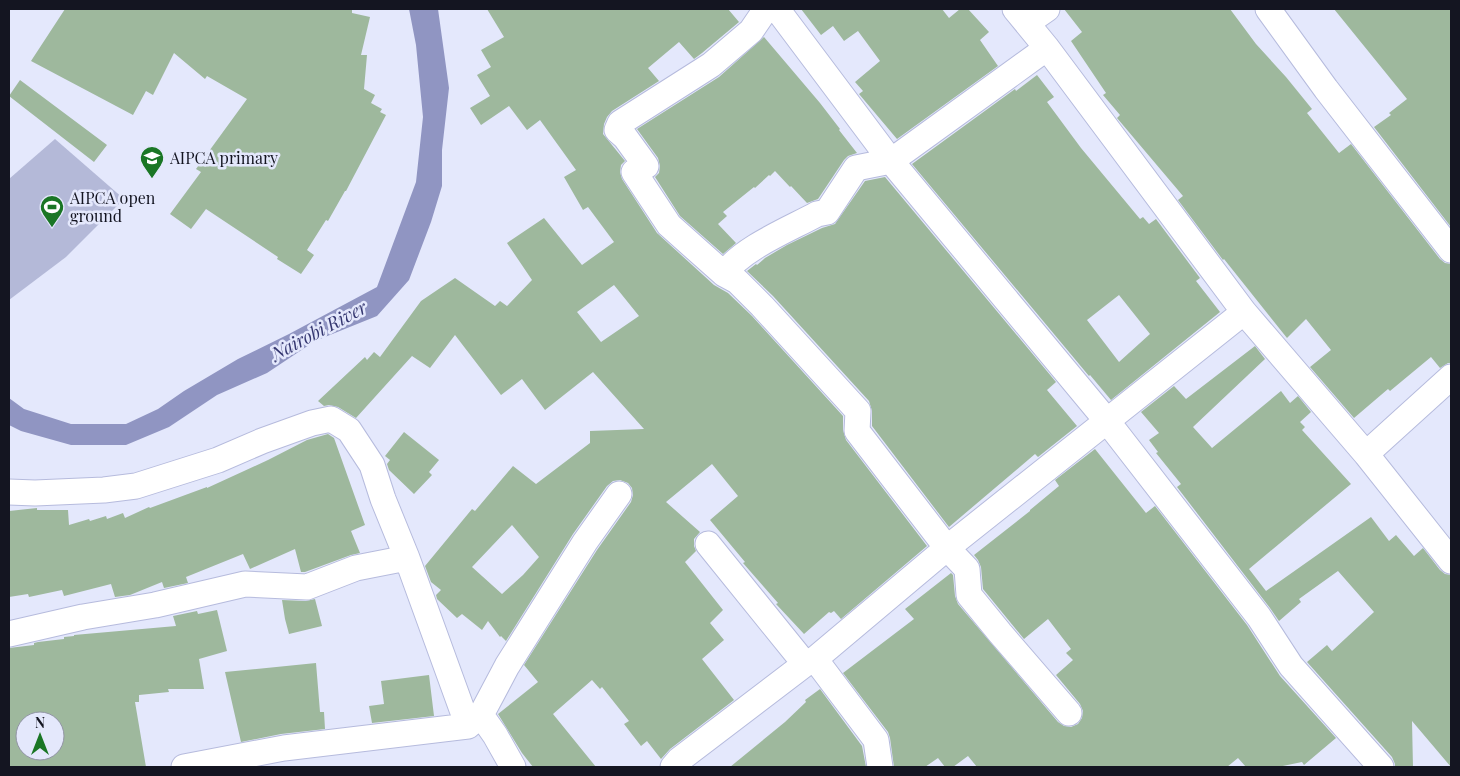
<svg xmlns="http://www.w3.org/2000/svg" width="1460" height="776" font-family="'Playfair Display',serif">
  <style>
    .green { fill: #b4b9d8 }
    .water { fill: #9095c2 }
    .building { fill: #9eb89d; fill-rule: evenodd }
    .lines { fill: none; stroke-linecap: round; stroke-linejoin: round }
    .minor-casing { stroke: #b6bbdd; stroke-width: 27 }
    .minor { stroke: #fff; stroke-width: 25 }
    .labels { text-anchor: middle; stroke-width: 5; stroke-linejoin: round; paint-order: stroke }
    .poi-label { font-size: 16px; fill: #141521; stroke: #e4e8fc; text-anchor: start }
    .water-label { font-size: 18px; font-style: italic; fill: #353770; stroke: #e4e8fc }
  </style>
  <rect width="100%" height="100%" fill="#e4e8fc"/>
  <path class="green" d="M55,139L124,199L66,257L9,300V179Z"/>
  <path class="water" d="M409,9H438L449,88L442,150V186L431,222L409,280L377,316L315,341L267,373L217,395L169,427L126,445H71L21,431L9,425V398L24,409L71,424H126L158,409L184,391L238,359L289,334L377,287L416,182L423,117L416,45Z"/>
  <path class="building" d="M65,9H352V13L370,17L361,55H367L364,89L375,95L371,103L382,109L380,112L386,115L346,191H345L328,221L326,220L307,250L314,255L301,274L277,259L278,257L206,209L191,229L170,214L201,172L196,169L247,99L207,76L205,79L174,53L153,95L146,91L133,115L31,61Z
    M487,9H728L739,22L702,53L694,59L679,42L648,68L659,81L612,111L607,117L604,124L603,134L625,161L621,165L620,172L622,179L657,233L714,285L728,293L752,316L843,416V430L846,440L927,546L841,619L834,611L831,613L829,612L804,634L776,604L778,603L743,563L745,562L710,520L738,496L712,464L666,502L700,532L694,539V546L696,551L685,562L723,610L710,623L724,640L702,659L734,700L670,749L661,759L647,741L641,746L624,724L629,721L602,687L600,689L592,680L553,714L596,767H533L522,753L498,714L538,682L524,665L597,550L631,502L633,495L632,488L628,483L620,480L613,481L607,486L573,534L506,641L501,636L500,637L488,621L482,630L462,614L457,618L437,599L436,595L441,590L431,582L425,566L472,509L475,511L513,466L536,484L590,443V431L644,429L593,372L545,410L522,379L501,395L455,335L430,368L412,356L356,418L338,407L329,405L324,406L318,401L365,357L367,360L374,352L380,357L421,301L455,278L495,306L500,301L507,306L532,280L507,243L544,218L582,265L614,242L588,207L583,210L564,177L576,170L540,120L527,130L509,106L481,125L470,108L490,96L477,75L491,67L481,50L504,37ZM614,285L639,316L601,342L577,312ZM512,525L539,557L523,575L502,594L472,567Z
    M801,9H942L949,18L960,9H968L989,32L980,40L998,66L897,139L859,94L863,91L855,82L880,61L858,31L844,41L833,26L821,35Z
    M1064,9H1230L1256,44L1286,77L1312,109L1307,113L1339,153L1351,144L1440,259L1445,263L1451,264V363H1448L1440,368L1431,357L1390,391L1388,389L1354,418L1310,367L1331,350L1306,319L1287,338L1224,259L1223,260L1178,200L1183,196L1117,118L1120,115L1103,95L1106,93L1071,41L1082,32Z
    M1334,9H1451V227L1374,127L1391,115L1389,113L1407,99Z
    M764,37L820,103L840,129L839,130L857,153L848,156L844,160L818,199L807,203L791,186L790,187L775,171L770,176L769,175L755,188L754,187L723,212L727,216L718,224L736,243L723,254L680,216L655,177L659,173L660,166L658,158L637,129L719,77Z
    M1037,75L1054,97L1047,102L1081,148L1140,219L1143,217L1149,224L1156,219L1200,278L1196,281L1220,312L1111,400L1090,375L1089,376L912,164L1015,89L1016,91ZM1119,295L1150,334L1119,362L1087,320Z
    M20,80L107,145L94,162L9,96Z
    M885,177L1056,382L1047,390L1077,426L1038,457L1035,454L949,527L872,426V411L869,401L773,296L747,271L756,264L757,265L765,258L787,245L822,228L835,224L865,181Z
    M1255,346L1265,359L1193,427L1212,448L1281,391L1290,403L1298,396L1311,412L1300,422L1305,427L1302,430L1351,484L1249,569L1266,591L1371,517L1389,541L1396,535L1414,556L1423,548L1440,570L1445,574L1451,575V767L1412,721L1413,767H1395V764L1392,757L1307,662L1327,645L1332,651L1374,612L1338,571L1299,599L1301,602L1279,621L1270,608L1177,487L1181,484L1156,453L1158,452L1149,440L1159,433L1141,412L1174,386L1186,399Z
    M404,432L439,460L429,472L432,475L414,494L389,470L387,464L390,460L385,456Z
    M328,434L334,438L365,525L351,531L360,553L351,555L305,572H301L295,549L250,569L243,554L186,577L188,583L164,588L162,582L130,595L115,597L111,584L64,596L62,590L29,597L28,594L9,597V511L37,508V510H68L69,525L89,519L90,521L106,516L107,519L123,513L125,518L149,507L150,508L207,487V488L268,460L307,440Z
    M1095,449L1146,513L1155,506L1247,625L1280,676L1336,738L1304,765L1302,762L1278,767H1246L1238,758L1227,767H977L968,756L953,767H945L938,758L925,767H894L890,738L888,732L843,673L914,619L905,609L951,573L953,575L955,596L958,604L1058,722L1064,726L1071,727L1078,724L1082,718L1083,711L1080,704L1056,675L1073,660L1066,653L1071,649L1048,619L1024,639L983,589L981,567L978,560L974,555L1030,511V510L1059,486L1055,480Z
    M315,599L322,626L289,634L285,619L282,600L306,601Z
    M217,610L227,651L199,659L204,689H168L169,692L139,695V702H135L146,767H9V648L34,645V643L38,642L64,639V637L74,636V635L176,626L173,616L197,611L198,614ZM25,721H55V751H25Z
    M316,663L320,712H324L325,729L281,734L241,742L225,672Z
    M429,675L434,716L372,723L369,706L384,704L381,681Z
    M820,689L862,746L866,767H730L785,722L806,702L805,700Z"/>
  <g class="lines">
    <g class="minor-casing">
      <path id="minor" d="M766,9L751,31L711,65L620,123L617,130L625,137L646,166L634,172L669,225L724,274L737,281L762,306L858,411L857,431L947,548L967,569L969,595L1000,633L1069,713
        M777,9L891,161L1107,421L1259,617L1291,666L1381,767
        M1015,9L1047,48L1244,312
        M1268,9L1326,89L1451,250
        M1027,23L1047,9
        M724,274C742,248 790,229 817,214L827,212L856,168L891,161L1047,48
        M1366,454L1451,377
        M9,492L35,493L104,490L136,486L218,460L262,441L312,423L331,419L349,430L372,465L383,499L407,558
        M708,544L805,664
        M9,634L83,617L155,605L245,584L307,587L356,568L407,558L468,726
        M815,659L876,740L880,767
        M481,715L507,666L585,542L619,494
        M184,767L284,748L468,726L481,715L495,735L513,767
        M673,767L679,760L805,664L815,659L947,548L1244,312L1366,454L1451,561"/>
    </g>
    <use href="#minor" class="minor"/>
  </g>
  <defs>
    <g id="school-pin" transform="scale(1.25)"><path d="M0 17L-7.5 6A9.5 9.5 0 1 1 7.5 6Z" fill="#1a7625" stroke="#e4e8fc"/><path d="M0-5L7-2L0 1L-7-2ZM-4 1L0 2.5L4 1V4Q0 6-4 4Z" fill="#fff"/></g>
    <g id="stadium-pin" transform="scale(1.25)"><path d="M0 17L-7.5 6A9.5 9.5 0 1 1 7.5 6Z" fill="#1a7625" stroke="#e4e8fc"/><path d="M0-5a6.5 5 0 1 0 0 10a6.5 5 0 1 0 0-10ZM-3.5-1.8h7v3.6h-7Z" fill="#fff"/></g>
  </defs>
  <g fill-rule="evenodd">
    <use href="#school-pin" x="152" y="158"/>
    <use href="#stadium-pin" x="52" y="207"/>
  </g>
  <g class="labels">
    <g class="poi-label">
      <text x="170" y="164">AIPCA primary</text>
      <text x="70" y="204">AIPCA open<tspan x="70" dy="18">ground</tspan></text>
    </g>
    <g class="water-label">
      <text transform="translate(319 331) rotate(-28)" y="6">Nairobi River</text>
    </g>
  </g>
  <rect width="1460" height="776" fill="none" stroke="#141521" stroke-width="20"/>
  <g transform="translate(40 736)"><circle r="24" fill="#e4e8fc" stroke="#9194a4"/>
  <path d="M0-4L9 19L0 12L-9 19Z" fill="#1a7625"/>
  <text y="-8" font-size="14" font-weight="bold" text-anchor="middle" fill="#141521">N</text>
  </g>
</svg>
